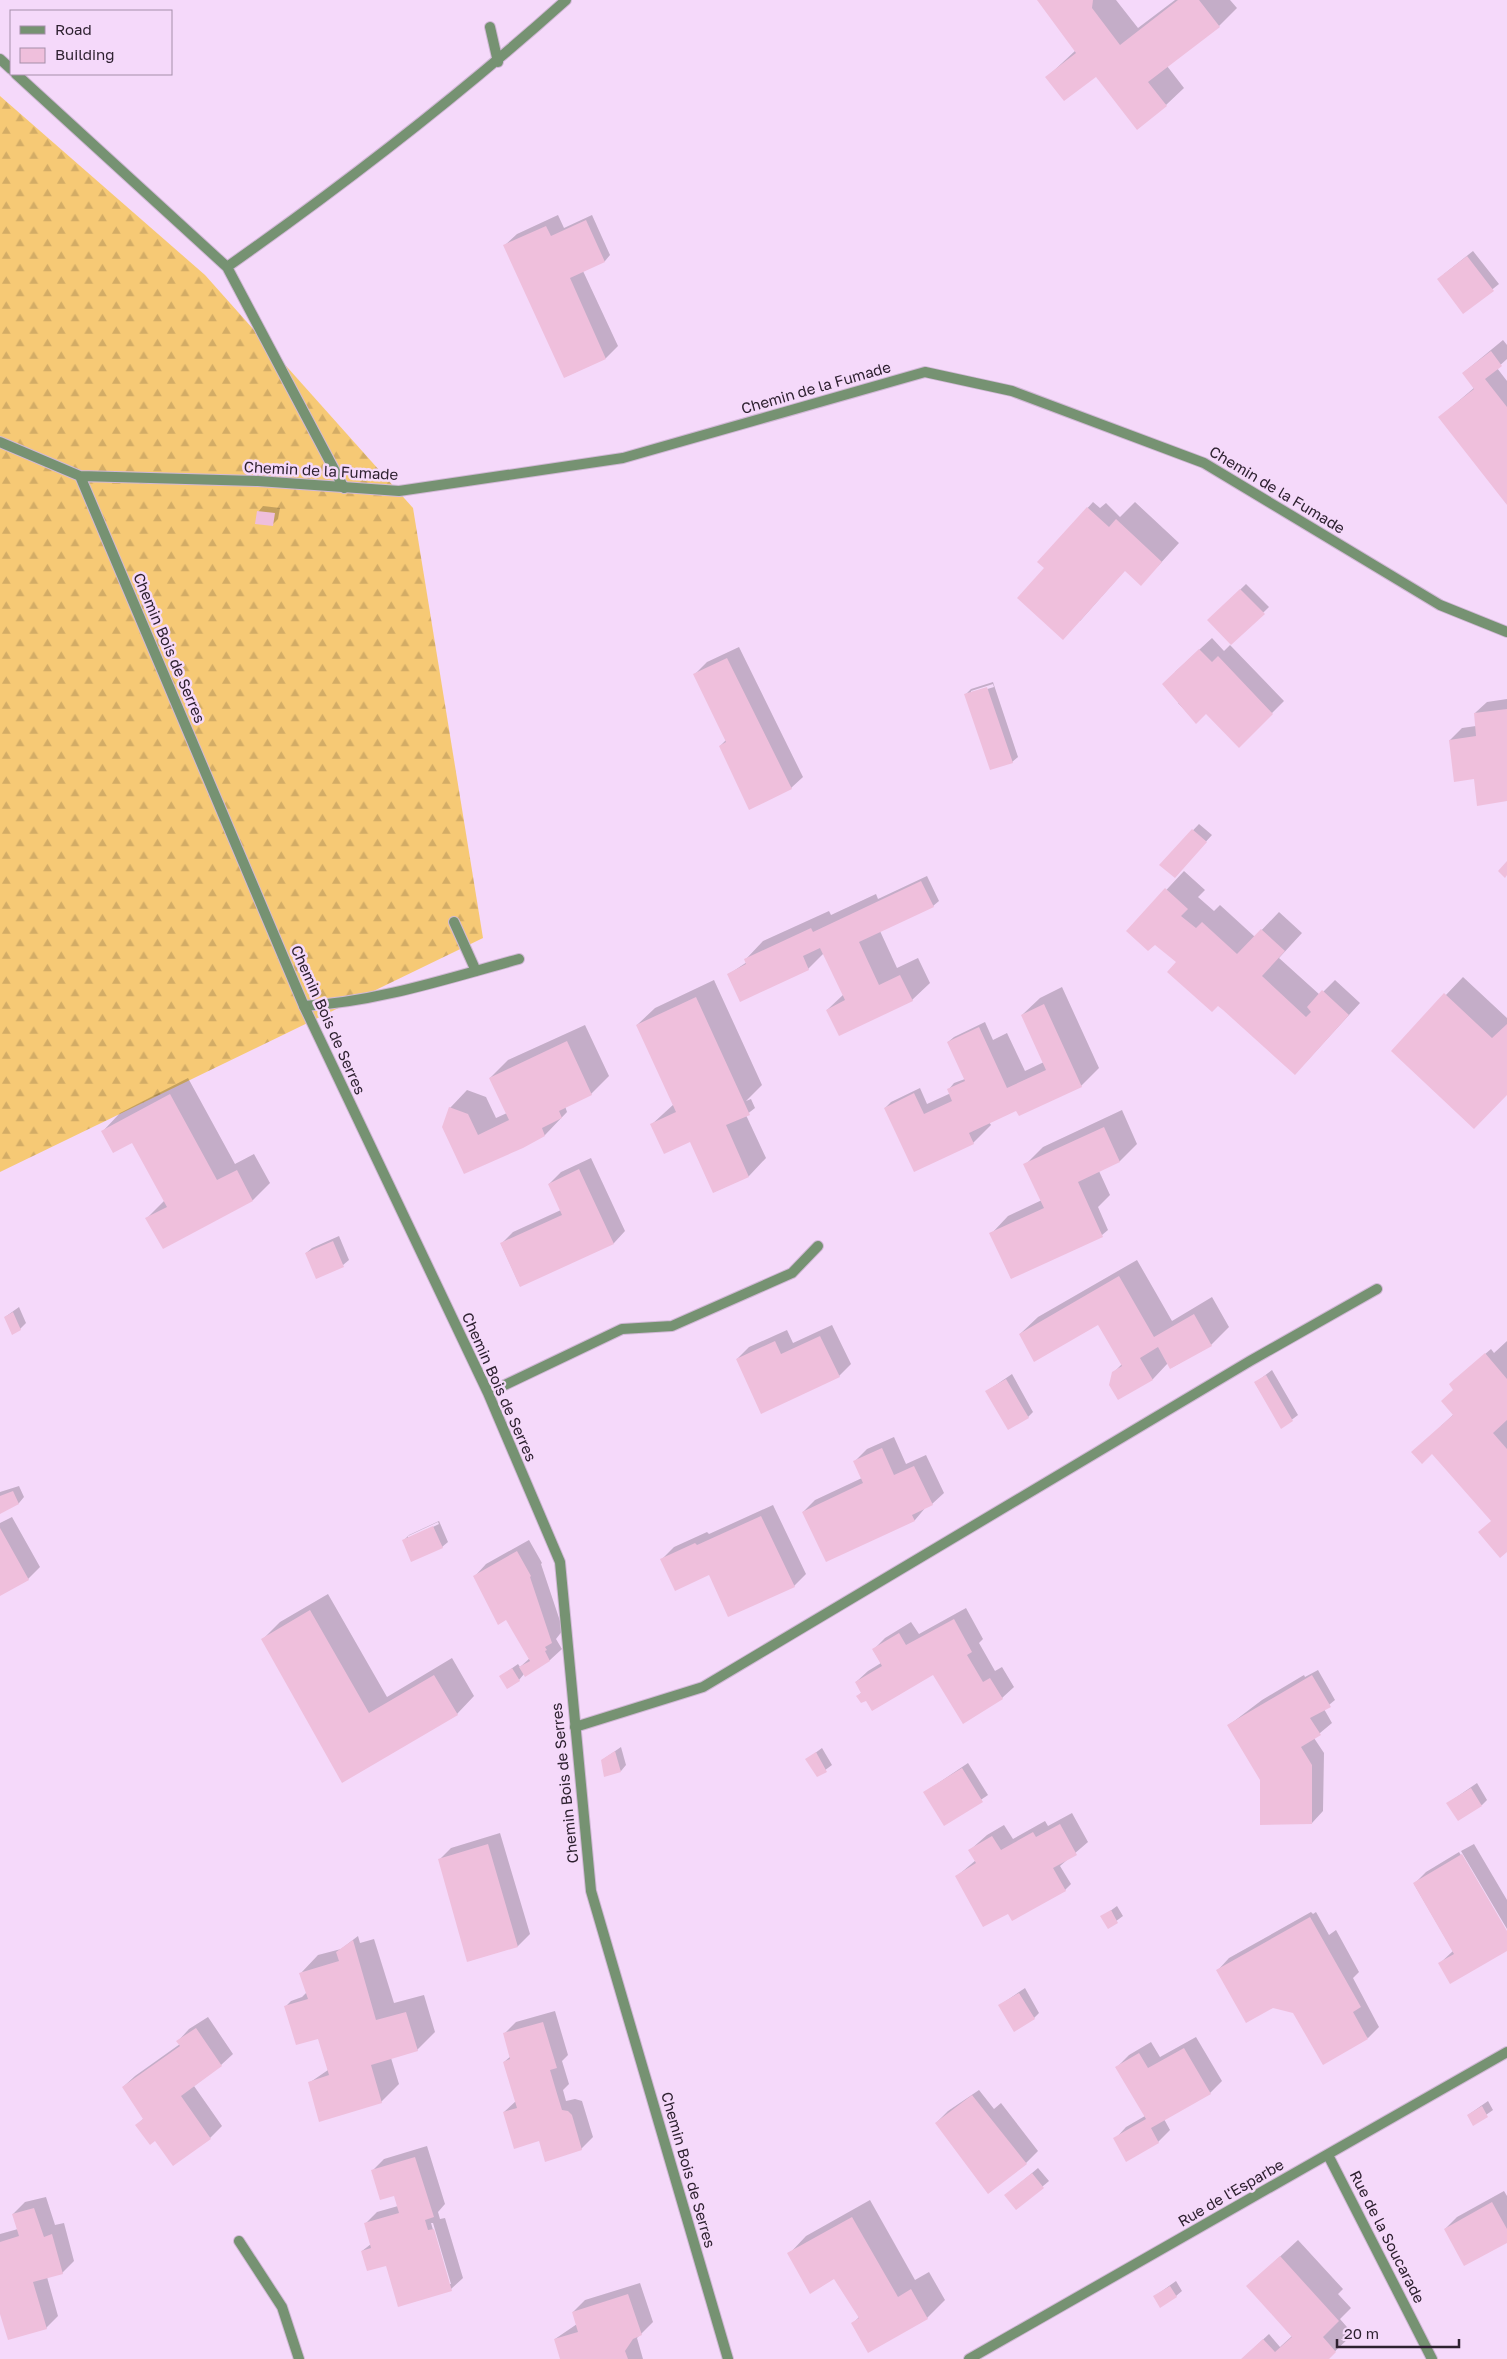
<svg xmlns="http://www.w3.org/2000/svg" width="1507" height="2359" font-family="'Golos Text',sans-serif">
  <style>
    .forest { fill: url(#forest-firs) }
    .shadow { fill: #0003; fill-rule: evenodd }
    .building { fill: #efbfdc }
    .lines { fill: none; stroke-linecap: round; stroke-linejoin: round }
    .lane-casing { stroke: #d1b8d6; stroke-width: 12 }
    .street-casing { stroke: #d1b8d6; stroke-width: 12 }
    .lane { stroke: #769272; stroke-width: 10 }
    .street { stroke: #769272; stroke-width: 10 }
    .labels { text-anchor: middle; stroke-width: 5; stroke-linejoin: round; paint-order: stroke }
    .street-label { font-size: 15px; fill: #2e2130; stroke: #f5d9fa }
  </style>
  <defs>
    <pattern id="forest-firs" width="22" height="20" patternUnits="userSpaceOnUse" patternTransform="scale(1.25)"><rect width="22" height="20" fill="#f6c975"/><path d="M5 1l3.5 6h-7zM16 11l3.5 6h-7z" fill="#d3ac66"/></pattern>
  </defs>
  <rect width="100%" height="100%" fill="#f5d9fa"/>
  <path class="forest" d="M0,96L205,275L413,508L483,938L0,1172Z"/>
  <path class="shadow" d="M1038,0H1116L1138,28L1175,0H1230L1237,8L1219,26L1167,66L1184,88L1166,105L1097,75L1047,77L1076,50Z
    M558,215L564,228L592,215L610,255L605,261L583,271L618,346L606,358L565,377L505,245L517,234Z
    M1473,251L1499,284L1464,312L1444,274Z
    M1503,340L1507,345V359L1497,368L1507,381V503L1440,417L1475,387L1463,373Z
    M1093,502L1100,508L1106,503L1120,517L1135,502L1179,543L1158,566L1125,570L1080,621L1047,567L1039,562Z
    M263,506L280,508L278,519L272,525L258,512Z
    M1246,584L1269,607L1231,644L1209,620Z
    M1212,638L1224,651L1230,645L1284,701L1239,746L1206,712L1196,722L1178,703L1180,701L1175,672Z
    M739,647L803,777L791,788L720,746L726,740L695,674L707,662Z
    M993,682L1018,757L1012,762L965,695L971,689ZM993,684L994,687L971,694V691Z
    M1507,699V800L1450,740L1462,728L1476,726L1475,713L1487,702Z
    M1199,824L1212,835L1180,870L1160,865Z
    M1184,871L1205,890L1198,897L1214,911L1220,905L1255,937L1279,912L1302,933L1279,958L1320,995L1335,980L1360,1003L1306,1062L1157,944L1128,931Z
    M927,876L939,901L933,906L880,931L897,968L918,958L930,983L912,1000L827,1010L844,994L824,953L808,969L729,974L747,962L746,959L763,941L829,911L831,915L876,894L878,899Z
    M1463,977L1507,1018V1094L1393,1051Z
    M714,980L762,1085L746,1101L751,1099L755,1108L746,1115L766,1158L749,1176L714,1192L691,1140L651,1125L674,1104L637,1025L655,1008Z
    M1062,987L1099,1068L1081,1086L1017,1109L989,1122L991,1125L973,1143L885,1108L891,1102L920,1088L927,1104L951,1093L949,1089L954,1083L965,1079L948,1042L954,1037L985,1022L993,1040L1007,1033L1025,1071L1044,1062L1022,1015L1040,998Z
    M585,1025L609,1076L591,1094L565,1106L567,1112L545,1135L523,1147L464,1173L450,1108L467,1090L486,1097L496,1118L507,1113L490,1078L508,1060Z
    M188,1078L235,1164L254,1154L270,1183L253,1200L147,1218L165,1200L133,1141L103,1131L120,1113Z
    M1122,1110L1137,1144L1120,1161L1099,1171L1110,1195L1098,1207L1108,1230L1102,1235L1011,1278L991,1234L1008,1216L1042,1200L1025,1165L1043,1147Z
    M591,1158L625,1231L614,1243L520,1286L501,1244L513,1232L561,1210L549,1184L561,1172Z
    M339,1236L349,1260L343,1265L306,1253L312,1248Z
    M1137,1260L1172,1321L1212,1297L1229,1327L1211,1345L1171,1368L1168,1363L1153,1379L1118,1399L1113,1373L1122,1364L1099,1323L1020,1334L1038,1317Z
    M19,1307L26,1323L20,1329L5,1317Z
    M832,1325L851,1364L839,1376L737,1359L749,1347L787,1330L793,1343Z
    M1507,1341V1550L1441,1426L1454,1414L1459,1384L1456,1379L1491,1349L1494,1353Z
    M1272,1370L1298,1415L1282,1427L1255,1383Z
    M1012,1374L1033,1412L1028,1417L987,1391Z
    M894,1437L906,1464L926,1455L944,1493L932,1504L926,1507L915,1520L826,1560L803,1512L815,1500L862,1478L855,1461L867,1449Z
    M19,1486L24,1497L19,1503L0,1512V1492Z
    M773,1505L806,1574L794,1586L709,1573L662,1559L674,1547L707,1532L709,1534Z
    M12,1517L40,1567L28,1579L0,1594V1523Z
    M439,1521L448,1542L442,1547L404,1540L409,1535ZM438,1522L439,1524L408,1539V1536Z
    M529,1540L542,1563L541,1564L563,1630L556,1639L562,1649L550,1660L524,1674L519,1680L501,1676L518,1664L520,1667L530,1658L506,1618L475,1576L486,1564Z
    M328,1594L387,1697L452,1658L474,1696L457,1714L343,1781L263,1639L280,1622Z
    M966,1608L983,1639L979,1643L995,1671L1002,1667L1014,1687L1002,1698L933,1673L866,1699L858,1696L862,1692L856,1682L868,1671L881,1663L873,1650L885,1638L911,1622L919,1634Z
    M1318,1670L1335,1700L1324,1709L1332,1723L1314,1738L1324,1753L1323,1811L1312,1823L1261,1779L1229,1725L1262,1700L1304,1675L1305,1677Z
    M621,1747L626,1765L621,1771L602,1760Z
    M822,1748L832,1765L817,1776L807,1759Z
    M968,1763L988,1795L945,1824L925,1792Z
    M1477,1783L1487,1800L1482,1805L1448,1803Z
    M1072,1813L1088,1842L1060,1866L1071,1884L1065,1890L1008,1912L957,1876L976,1860L970,1850L987,1835L1004,1825L1013,1839L1045,1821L1048,1826Z
    M500,1833L530,1934L518,1946L468,1961L439,1860L451,1848Z
    M1474,1844L1507,1900V1929L1461,1851Z
    M1459,1852L1507,1934V1950L1439,1964L1453,1951L1414,1884L1426,1872Z
    M1117,1906L1123,1916L1108,1927L1102,1917Z
    M1311,1912L1313,1914L1316,1912L1329,1935L1336,1930L1359,1972L1353,1978L1379,2027L1368,2038L1294,2012L1218,1970L1229,1958Z
    M358,1936L360,1943L374,1939L394,2003L424,1995L435,2032L417,2050L391,2058L399,2084L381,2102L309,2083L328,2070L319,2037L286,2006L291,2001L302,1997L307,1992L301,1973L318,1955L341,1949Z
    M1025,1988L1039,2013L1034,2018L1000,2005Z
    M555,2011L568,2055L562,2061L569,2084L563,2090L566,2101L575,2099L582,2101L593,2137L581,2149L540,2140L504,2112L516,2101L504,2062L511,2056L504,2034L516,2022Z
    M208,2017L233,2054L221,2065L194,2086L222,2126L210,2138L156,2139L137,2125L144,2118L123,2087L135,2076L180,2044L178,2041L189,2029Z
    M1196,2037L1222,2081L1210,2093L1164,2119L1170,2130L1158,2142L1115,2139L1126,2127L1145,2116L1117,2067L1129,2055L1151,2042L1160,2057Z
    M979,2090L994,2109L1001,2103L1038,2151L1026,2163L936,2123L948,2111Z
    M1488,2101L1493,2110L1473,2124L1468,2115Z
    M427,2146L445,2204L438,2212L440,2219L445,2218L463,2278L451,2289L387,2265L362,2251L371,2244L365,2224L377,2212L398,2206L395,2196L372,2171L384,2159ZM431,2223H433L451,2284H449Z
    M1038,2168L1049,2181L1017,2208L1012,2190Z
    M1504,2191L1507,2196V2241L1445,2229L1457,2217Z
    M46,2197L55,2225L64,2223L74,2261L62,2273L47,2277L58,2316L46,2328L0,2309V2234L18,2229L13,2214L25,2202Z
    M870,2200L915,2280L929,2272L945,2300L927,2318L868,2351L853,2323L859,2317L835,2277L789,2254L806,2236Z
    M1298,2240L1343,2289L1338,2294L1351,2308L1340,2319L1353,2334L1327,2359H1242L1269,2334L1280,2347L1292,2336L1248,2286Z
    M1176,2281L1182,2291L1176,2296H1155Z
    M640,2283L653,2322L637,2338L643,2359H562L555,2339L577,2324L573,2312L585,2300Z"/>
  <path class="building" d="M1037,0H1093L1092,8L1120,45L1178,0H1199L1220,27L1148,82L1167,106L1137,130L1096,77L1064,101L1045,77L1076,53Z
    M586,220L605,262L570,278L606,359L564,378L503,245L546,226L551,236Z
    M1467,256L1494,291L1463,314L1437,279Z
    M1491,351L1502,366L1485,379L1507,407V505L1438,417L1474,389L1462,373Z
    M1087,507L1109,527L1116,519L1162,562L1141,586L1125,571L1063,640L1017,598L1044,568L1037,562Z
    M257,511L275,513L273,526L255,524Z
    M1240,589L1265,614L1231,645L1207,620Z
    M1199,649L1212,662L1218,656L1273,714L1239,748L1206,714L1196,724L1162,684Z
    M727,658L792,789L749,810L719,746L726,742L693,674Z
    M987,687L1013,763L990,770L964,694Z
    M1507,709V801L1477,806L1474,779L1454,782L1449,740L1476,736L1474,713Z
    M1192,829L1207,842L1175,878L1159,865Z
    M1507,861V875L1505,878L1498,871Z
    M921,881L934,907L859,942L879,985L900,975L913,1001L839,1036L826,1010L845,1000L820,948L803,956L809,970L740,1002L727,974L746,964L744,959L811,928L813,932Z
    M1165,888L1188,909L1181,916L1196,928L1202,922L1237,954L1261,929L1285,951L1262,976L1306,1017L1311,1012L1307,1007L1322,990L1349,1015L1295,1075L1223,1010L1218,1006L1212,1012L1167,972L1176,962L1155,945L1148,951L1126,931Z
    M1444,993L1492,1038L1507,1024V1095L1474,1129L1391,1051Z
    M696,997L750,1115L726,1125L749,1177L713,1193L690,1142L664,1154L650,1124L676,1112L636,1025Z
    M1044,1004L1082,1087L1019,1116L1016,1111L969,1133L974,1144L914,1172L884,1108L914,1093L924,1114L952,1101L947,1089L965,1081L947,1042L979,1027L1007,1088L1046,1070L1021,1015Z
    M567,1041L592,1095L559,1111L562,1118L542,1128L545,1136L523,1148L464,1174L442,1127L449,1107L468,1114L478,1135L509,1120L489,1078Z
    M170,1094L217,1180L237,1170L253,1201L163,1249L145,1218L167,1207L132,1143L113,1153L101,1131Z
    M1104,1127L1120,1162L1078,1182L1103,1237L1011,1279L989,1233L1044,1208L1023,1164Z
    M579,1169L614,1244L520,1287L500,1243L562,1215L548,1184Z
    M333,1241L344,1267L316,1279L305,1253Z
    M1119,1276L1154,1337L1194,1314L1212,1346L1170,1369L1158,1347L1140,1358L1153,1380L1118,1400L1109,1385L1112,1372L1122,1366L1098,1325L1034,1362L1019,1334Z
    M13,1312L21,1330L12,1335L4,1317Z
    M820,1336L840,1377L761,1414L736,1359L775,1341L781,1354Z
    M1485,1353L1507,1379V1420L1493,1433L1507,1449V1552L1500,1558L1478,1532L1491,1521L1432,1454L1422,1464L1411,1452L1453,1415L1441,1401L1453,1390L1449,1384Z
    M1266,1375L1293,1421L1281,1429L1254,1382Z
    M1006,1379L1029,1418L1008,1430L985,1391Z
    M882,1448L894,1475L914,1466L933,1505L912,1515L915,1521L826,1562L802,1512L863,1483L853,1461Z
    M13,1491L19,1504L0,1514V1496Z
    M761,1516L795,1587L728,1617L709,1575L675,1591L660,1559L695,1543L697,1545Z
    M433,1526L443,1548L411,1562L402,1540Z
    M0,1528L29,1580L0,1596Z
    M517,1551L531,1576L530,1577L552,1643L545,1647L547,1650L545,1651L550,1661L525,1677L519,1667L530,1661L506,1620L498,1625L473,1576Z
    M310,1610L369,1713L434,1675L458,1715L342,1783L261,1639Z
    M954,1619L972,1652L967,1655L983,1682L990,1678L1003,1699L963,1724L933,1675L872,1711L866,1701L861,1703L856,1696L861,1693L855,1682L882,1666L872,1649L899,1633L906,1645Z
    M512,1668L520,1681L507,1689L499,1676Z
    M1312,1675L1331,1707L1310,1718L1321,1735L1301,1747L1312,1765V1824L1260,1825V1780L1227,1725Z
    M615,1751L621,1772L604,1777L601,1760Z
    M816,1752L827,1772L817,1777L805,1759Z
    M962,1768L983,1802L944,1826L923,1792Z
    M1471,1788L1482,1806L1458,1821L1446,1803Z
    M1060,1824L1077,1855L1053,1868L1066,1891L1012,1921L1008,1914L983,1927L955,1876L976,1863L968,1850L992,1836L1001,1850L1033,1832L1036,1837Z
    M488,1844L518,1947L467,1962L438,1859Z
    M1462,1854L1507,1931V1951L1450,1984L1438,1963L1454,1954L1413,1883Z
    M1111,1910L1118,1923L1108,1929L1100,1916Z
    M1310,1917L1361,2007L1353,2012L1368,2039L1323,2065L1293,2013L1273,2008L1246,2023L1216,1970Z
    M353,1940L376,2020L406,2012L418,2051L371,2065L382,2103L319,2122L308,2082L329,2075L318,2039L296,2045L284,2006L308,1999L299,1973L339,1961L336,1952Z
    M1019,1993L1035,2019L1014,2032L998,2005Z
    M543,2022L557,2068L550,2070L558,2097L562,2110L568,2111L572,2115L582,2150L545,2162L539,2141L514,2149L503,2112L517,2108L503,2062L510,2059L503,2033Z
    M196,2028L222,2066L181,2096L211,2139L173,2166L155,2141L150,2145L135,2125L143,2119L122,2087L180,2046L176,2041Z
    M1184,2048L1211,2094L1151,2128L1159,2143L1126,2162L1113,2138L1146,2119L1115,2067L1139,2053L1148,2068Z
    M972,2095L1027,2164L988,2194L935,2123Z
    M1482,2106L1488,2117L1473,2126L1467,2115Z
    M415,2157L434,2217L425,2220L428,2230L434,2229L452,2291L398,2307L386,2266L367,2271L361,2251L371,2248L364,2223L399,2213L394,2196L380,2200L371,2170Z
    M1032,2173L1044,2188L1016,2210L1004,2195Z
    M1492,2202L1507,2229V2243L1464,2266L1444,2229Z
    M34,2208L44,2237L52,2234L63,2274L33,2282L47,2329L8,2340L0,2314V2242L19,2236L12,2214Z
    M852,2217L898,2297L911,2289L928,2319L868,2353L851,2323L859,2318L834,2279L810,2294L787,2253Z
    M1280,2256L1339,2321L1323,2337L1336,2352L1329,2359H1241L1263,2339L1275,2352L1292,2337L1246,2286Z
    M1170,2286L1177,2297L1160,2308L1153,2296Z
    M628,2294L642,2335L633,2339L625,2351L628,2359H560L554,2339L578,2332L572,2312Z"/>
  <g class="lines">
    <g class="lane-casing">
      <path id="lane" d="M490,27L498,62
        M0,59L11,69
        M16,74L227,267L344,488
        M227,267C345,184 459,96 566,0
        M454,922L476,971
        M304,1006C377,1002 449,978 519,959
        M575,1727L703,1687L1250,1361L1377,1289"/>
    </g>
    <g class="street-casing">
      <path id="street" d="M0,442L80,476L258,481L399,491L623,458L925,372L1012,391L1204,463L1440,605L1507,632
        M80,476L304,1006L488,1393L560,1562L591,1891L728,2359
        M488,1393L622,1329L672,1326L792,1273L818,1246
        M1328,2155L1432,2359
        M239,2241L282,2307L299,2359
        M969,2359L1507,2052"/>
    </g>
    <use href="#lane" class="lane"/>
    <use href="#street" class="street"/>
  </g>
  <g class="labels">
    <g class="street-label">
      <text transform="translate(816 388) rotate(-16)" y="5">Chemin de la Fumade</text>
      <text transform="translate(321 471) rotate(3)" y="5">Chemin de la Fumade</text>
      <text transform="translate(1277 490) rotate(31)" y="5">Chemin de la Fumade</text>
      <text transform="translate(169 648) rotate(67)" y="5">Chemin Bois de Serres</text>
      <text transform="translate(328 1020) rotate(66)" y="5">Chemin Bois de Serres</text>
      <text transform="translate(499 1387) rotate(66)" y="5">Chemin Bois de Serres</text>
      <text transform="translate(565 1783) rotate(-96)" y="5">Chemin Bois de Serres</text>
      <text transform="translate(688 2170) rotate(74)" y="5">Chemin Bois de Serres</text>
      <text transform="translate(1231 2193) rotate(-30)" y="5">Rue de l'Esparbe</text>
      <text transform="translate(1387 2237) rotate(63)" y="5">Rue de la Soucarade</text>
    </g>
  </g>
  <rect x="10" y="10" width="162" height="65" fill="#f5d9fa" stroke="#a58fa9"/>
  <rect x="20" y="26" width="25" height="8" fill="#769272" stroke="#a58fa9"/>
  <text x="55" y="35" font-size="15" fill="#2e2130">Road</text>
  <rect x="20" y="48" width="25" height="15" fill="#efbfdc" stroke="#a58fa9"/>
  <text x="55" y="60" font-size="15" fill="#2e2130">Building</text>
  <path d="M1337 2339v8h122v-8" fill="none" stroke="#2e2130" stroke-width="2.5"/>
  <text x="1344" y="2339" font-size="15" fill="#2e2130" stroke="#f5d9fa" stroke-width="4" paint-order="stroke">20 m</text>
</svg>
